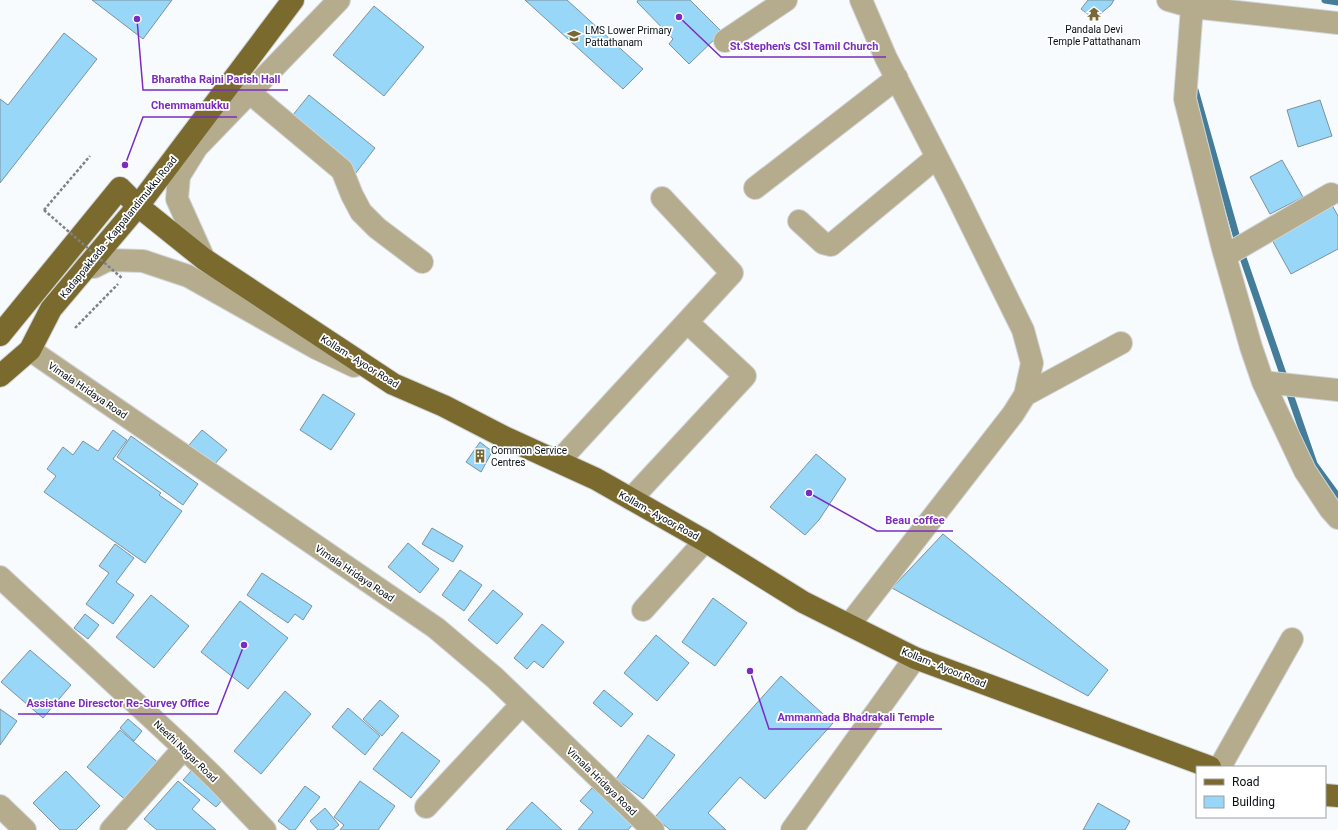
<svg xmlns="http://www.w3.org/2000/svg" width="1338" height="830" font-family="Roboto,sans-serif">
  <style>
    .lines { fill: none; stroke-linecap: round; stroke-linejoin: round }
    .stream { stroke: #437d9a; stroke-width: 7 }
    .building { fill: #98d7f7; stroke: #7c929e }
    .minor-casing { stroke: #d1d5d9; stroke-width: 24 }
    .major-casing { stroke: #d1d5d9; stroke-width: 24 }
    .path { stroke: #7c8286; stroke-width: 2.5; stroke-dasharray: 3 2; stroke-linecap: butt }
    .minor { stroke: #b5ac8d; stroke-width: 22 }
    .major { stroke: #7b6a2e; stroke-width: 22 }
    .path-bridge { stroke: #7c8286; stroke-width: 2.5; stroke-dasharray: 3 2; stroke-linecap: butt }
    .labels { text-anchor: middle; stroke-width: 3.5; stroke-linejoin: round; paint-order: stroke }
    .poi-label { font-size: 10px; fill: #081014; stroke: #fff; text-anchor: start }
    .street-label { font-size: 10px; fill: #081014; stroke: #fff }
    .leader { fill: none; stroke: #7b2cbf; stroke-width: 1.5 }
    .callout-dot { fill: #7b2cbf; stroke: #fff; stroke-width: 1.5 }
    .callout-label { font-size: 11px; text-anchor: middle; font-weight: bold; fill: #7b2cbf; stroke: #fff; stroke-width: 3.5; stroke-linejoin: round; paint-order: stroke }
  </style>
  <rect width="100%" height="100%" fill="#f7fbfe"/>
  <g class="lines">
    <path class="stream" d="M1325,0L1338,2
      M1195,90L1240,249L1314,464L1338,497"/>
  </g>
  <path class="building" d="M92,0H172L143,39Z
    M525,0H567L643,69L623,89Z
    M638,0H690L722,32L689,64L669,44L673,39L637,2Z
    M1088,0H1114L1111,5L1094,19L1081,9Z
    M374,6L424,47L384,96L333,55Z
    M64,33L97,59L0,183V99L8,105Z
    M309,95L375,148L355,174L288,121Z
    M1320,100L1332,136L1298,147L1287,110Z
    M1282,160L1303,197L1270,214L1250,177Z
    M1332,205L1338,216V249L1291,274L1271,238Z
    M323,394L355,414L331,450L300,430Z
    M113,430L127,440L113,459L161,493L159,495L182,511L145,563L44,492L56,476L47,469L63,447L73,455L83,441L98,451Z
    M202,430L227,450L214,465L189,445Z
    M131,436L198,484L183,505L117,457Z
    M480,442L489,449L493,450L481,472L466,462Z
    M816,454L846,479L819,520L805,535L770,507Z
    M432,528L463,546L453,562L422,544Z
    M943,534L1108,670L1088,696L892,588Z
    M408,543L439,569L420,593L388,567Z
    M115,544L134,558L116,582L134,595L113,624L86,604L109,573L99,566Z
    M460,570L482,585L464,611L442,595Z
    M262,573L312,606L303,620L295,614L288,623L247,595Z
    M493,590L523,614L497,644L468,620Z
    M151,595L189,626L154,668L116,637Z
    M713,598L747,623L715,666L682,642Z
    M240,601L288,638L248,689L201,652Z
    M85,614L99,625L88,639L74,628Z
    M542,624L564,642L543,668L534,661L527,669L514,658Z
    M656,635L689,663L657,701L624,673Z
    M30,650L71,685L43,718L1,682Z
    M781,676L833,723L765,799L740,777L708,813L726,830H670L655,817Z
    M604,690L633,714L621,727L593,703Z
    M285,691L311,714L261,774L234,751Z
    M380,700L399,716L382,736L363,719Z
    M348,708L380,736L365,755L332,727Z
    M0,709L17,721L0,745Z
    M128,719L142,731L134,741L120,728Z
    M120,730L161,765L128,802L87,767Z
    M402,732L440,761L411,798L373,769Z
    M648,735L675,755L643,799L616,779Z
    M192,770L225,797L216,807L183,780Z
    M66,771L100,806L76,830H60L33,803Z
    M178,781L200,800L192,809L216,830H157L144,819Z
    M360,781L395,806L378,830H340L344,825L334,817Z
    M305,786L320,797L295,830H290L278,821Z
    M592,788L634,823L628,830H578L593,812L580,801Z
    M532,802L562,830H506Z
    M1098,803L1130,821L1125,830H1083Z
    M325,808L339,825L333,830H318L310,821Z"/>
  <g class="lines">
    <g class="minor-casing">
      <path id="minor" d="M1168,0L1192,7L1338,23
        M1192,7L1185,99L1223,249L1251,347L1263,382L1305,471L1330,509L1338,518
        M725,41L786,0
        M250,93L342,170L352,195L361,212L377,228L422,262
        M755,188L897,78
        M799,221L823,243L831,245L937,157
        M1225,256L1331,194
        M204,259L177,199L179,176L197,147L339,0
        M86,267H94L108,260L143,261L188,276L316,348L354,366
        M30,350L436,628L495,678L653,830
        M1263,382L1338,390
        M1025,395L1121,343
        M559,461L732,273L662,198
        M631,499L745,376L687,322
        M0,577L184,748L215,778L265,830
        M643,610L705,541
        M849,625L1013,414L1025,395L1032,363L1023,330L955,192L886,58L861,0
        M1220,767L1292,639
        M0,806L25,830
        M426,807L522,704
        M111,830L184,748
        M792,830L915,658"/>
    </g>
    <g class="major-casing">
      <path id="major" d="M0,335L120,188L138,206L204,259L393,384L444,406L504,437L596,479L705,541L803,602L915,658L1210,767
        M0,376L30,350L51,309L138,206L293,0
        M1325,795L1338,796"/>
    </g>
    <path class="path" d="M44,210L90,156
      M75,328L118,284"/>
    <use href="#minor" class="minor"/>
    <use href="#major" class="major"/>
    <path class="path-bridge" d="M44,210L123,279"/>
  </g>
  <defs>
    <g id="temple-bare" transform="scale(1.08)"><path d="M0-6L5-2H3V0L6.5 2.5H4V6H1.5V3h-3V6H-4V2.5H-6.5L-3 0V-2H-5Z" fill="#776836" stroke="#fff" stroke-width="2.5" paint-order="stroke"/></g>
    <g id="school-bare" transform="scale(1.08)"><path d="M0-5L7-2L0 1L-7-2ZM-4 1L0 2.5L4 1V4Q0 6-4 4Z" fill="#776836" stroke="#fff" stroke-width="2.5" paint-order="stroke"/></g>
    <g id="building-bare" transform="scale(1.08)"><path d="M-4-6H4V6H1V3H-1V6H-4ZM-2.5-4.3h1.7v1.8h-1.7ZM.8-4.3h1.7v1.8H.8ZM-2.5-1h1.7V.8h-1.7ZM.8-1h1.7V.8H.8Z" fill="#776836" stroke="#fff" stroke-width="2.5" paint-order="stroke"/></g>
  </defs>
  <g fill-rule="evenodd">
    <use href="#temple-bare" x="1094" y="14"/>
    <use href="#school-bare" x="574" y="36"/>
    <use href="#building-bare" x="480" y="456"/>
  </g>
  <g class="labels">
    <g class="poi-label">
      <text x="1094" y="33" text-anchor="middle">Pandala Devi<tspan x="1094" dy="12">Temple Pattathanam</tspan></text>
      <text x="585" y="34">LMS Lower Primary<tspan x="585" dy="12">Pattathanam</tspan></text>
      <text x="491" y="454">Common Service<tspan x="491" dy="12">Centres</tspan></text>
    </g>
    <g class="street-label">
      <text transform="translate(118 227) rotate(-51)" y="4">Kadappakkada - Kappalandimukku Road</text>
      <text transform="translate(360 361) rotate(32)" y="4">Kollam - Ayoor Road</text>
      <text transform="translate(88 390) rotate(34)" y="4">Vimala Hridaya Road</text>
      <text transform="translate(659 515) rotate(29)" y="4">Kollam - Ayoor Road</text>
      <text transform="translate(355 573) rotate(34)" y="4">Vimala Hridaya Road</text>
      <text transform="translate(944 667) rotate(22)" y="4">Kollam - Ayoor Road</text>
      <text transform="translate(186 751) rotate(44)" y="4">Neethi Nagar Road</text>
      <text transform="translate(602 781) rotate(44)" y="4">Vimala Hridaya Road</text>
    </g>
  </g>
  <path class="leader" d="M679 17L721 57H886M137 19L143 90H288M125 165L143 117H237M809 493L877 531H953M244 645L217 714H18M750 671L769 729H942"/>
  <g class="callout-dot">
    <circle cx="679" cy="17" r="4"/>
    <circle cx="137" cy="19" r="4"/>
    <circle cx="125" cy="165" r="4"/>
    <circle cx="809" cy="493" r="4"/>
    <circle cx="244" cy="645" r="4"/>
    <circle cx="750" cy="671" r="4"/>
  </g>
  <g class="callout-label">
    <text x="804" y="50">St.Stephen's CSI Tamil Church</text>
    <text x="216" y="83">Bharatha Rajni Parish Hall</text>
    <text x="190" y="109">Chemmamukku</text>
    <text x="915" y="524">Beau coffee</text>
    <text x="118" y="707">Assistane Diresctor Re-Survey Office</text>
    <text x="856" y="721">Ammannada Bhadrakali Temple</text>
  </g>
  <rect x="1196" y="766" width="130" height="52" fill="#ffffff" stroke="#9c9fa1"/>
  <rect x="1204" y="779" width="20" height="6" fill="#7b6a2e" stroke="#9c9fa1"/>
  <text x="1232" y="786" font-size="12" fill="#081014">Road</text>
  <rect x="1204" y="796" width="20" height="12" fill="#98d7f7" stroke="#9c9fa1"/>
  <text x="1232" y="806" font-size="12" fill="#081014">Building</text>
</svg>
